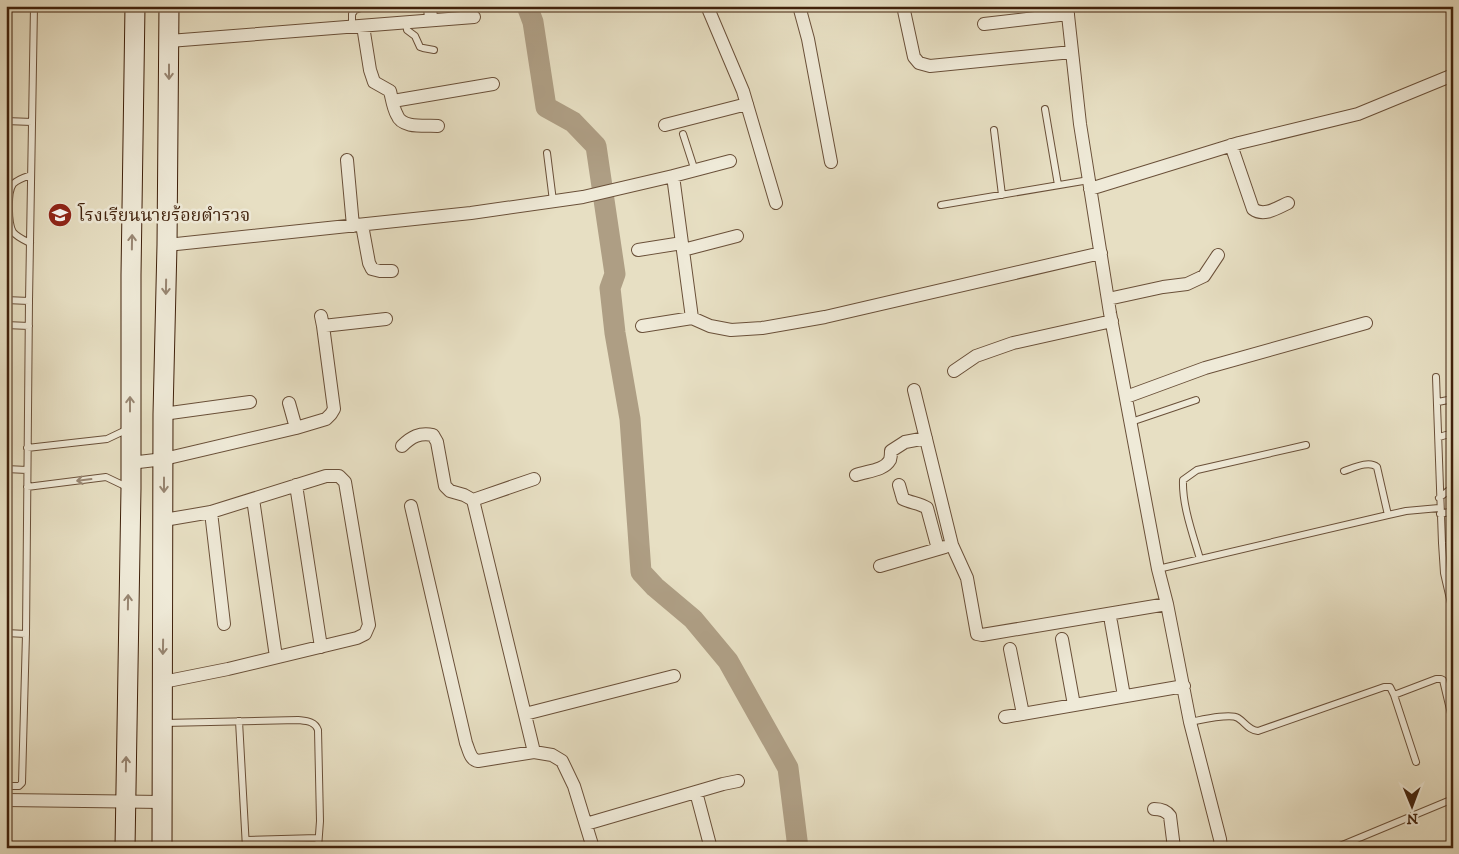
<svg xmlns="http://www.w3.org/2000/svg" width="1459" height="854" font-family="'IM FELL DW Pica','Noto Serif Thai',serif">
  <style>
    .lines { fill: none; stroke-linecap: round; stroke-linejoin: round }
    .river { stroke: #ae9e84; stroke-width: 21 }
    .lane-casing { stroke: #6a5039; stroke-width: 8 }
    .street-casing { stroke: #6a5039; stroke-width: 14 }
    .secondary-casing { stroke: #40210b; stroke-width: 21 }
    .lane { stroke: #efead8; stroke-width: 6 }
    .street { stroke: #efead8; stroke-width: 12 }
    .secondary { stroke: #efead8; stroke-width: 19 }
    .oneway { stroke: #988672 }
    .labels { text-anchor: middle; stroke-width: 5; stroke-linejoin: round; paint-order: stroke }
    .poi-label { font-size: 18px; fill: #40210b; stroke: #efead8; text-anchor: start }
  </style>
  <rect width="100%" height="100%" fill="#e7dfc3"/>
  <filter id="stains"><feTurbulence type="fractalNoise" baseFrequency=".004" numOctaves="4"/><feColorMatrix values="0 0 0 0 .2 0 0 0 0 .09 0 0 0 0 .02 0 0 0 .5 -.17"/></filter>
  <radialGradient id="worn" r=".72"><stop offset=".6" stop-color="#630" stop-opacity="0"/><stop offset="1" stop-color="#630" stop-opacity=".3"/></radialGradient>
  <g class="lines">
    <path class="river" d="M527,6L533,22L546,107L573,122L596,146L615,274L610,288L615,333L630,419L641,572L655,587L693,619L728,661L788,768L798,848"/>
    <g class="lane-casing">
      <path id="lane" d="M406,22L407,30L415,36L420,47L423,48L434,50
        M352,27V14L355,10L361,8L379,6
        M1045,109L1058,185
        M6,121L32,122
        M994,130L1002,195
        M683,134L695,171
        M547,153L553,201
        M941,205L1089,180
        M30,243C24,240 17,237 13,232C8,224 7,192 13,184C17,180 25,177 31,175
        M6,300L29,301
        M6,325L29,326
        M1436,377L1442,543L1444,573L1453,612
        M1438,402L1453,399
        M1131,422L1196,400
        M1439,437L1453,433
        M27,448L107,439L128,429
        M6,469L27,470
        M1344,471C1353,468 1369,460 1377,467L1388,515
        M27,487L106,477L129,488
        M1439,498L1453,487
        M1440,514L1453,511
        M1200,559C1193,535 1182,505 1183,480L1197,470L1306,445
        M1158,569L1388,515L1406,511L1439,508
        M6,633L26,634
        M1394,695L1436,679H1441L1443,680L1453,722
        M239,721L246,848
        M1190,722C1201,720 1230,713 1238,718C1246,723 1248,730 1258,731L1384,687H1390L1394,695L1416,762
        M164,723L298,720C306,721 315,721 318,730L320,821L318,848
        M6,786H19L22,783L26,634L29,301L34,6
        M246,840L318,838
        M1335,848L1453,799"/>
    </g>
    <g class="street-casing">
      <path id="street" d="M430,6L431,20
        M707,6L743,91L776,203
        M799,6L808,39L831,162
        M903,6L914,57L919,63L930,66L1072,52
        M1067,6L1080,124L1110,313L1158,569L1167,604L1190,722L1220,839L1221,848
        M984,24L1068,14
        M363,26L370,70L374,82L390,91C392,99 393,108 397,115C402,129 426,125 438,126
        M169,41L474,17
        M393,101L493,84
        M665,125L747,104
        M1231,145L1253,209C1264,217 1277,208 1288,203
        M347,160L353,226
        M673,176L730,161
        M1090,189L1239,143L1358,114L1453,75
        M362,225L369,263L372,269L380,271H392
        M167,245L471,213L583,197L673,176L692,318
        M638,250L682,243
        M683,250L737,236
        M1108,299L1163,287L1187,284L1204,276L1218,255
        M323,326L386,319
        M642,326L692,318L710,326L731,330L762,328L825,317L1101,253
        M954,371L976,356L1013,343L1112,321
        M914,390L952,545L967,578L977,634L982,635L1167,604
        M1126,397L1205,368L1366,323
        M289,403L296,428
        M163,414L250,402
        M402,446C411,437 420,432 433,435L437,442L445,486L450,491L464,495L473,500L534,752
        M130,463L164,459L296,428L326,419L331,414L334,409L323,326L321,316
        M856,475C866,471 884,471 890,460C891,457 891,454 891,451L905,442L926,438
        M296,485L321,647
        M899,485L903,499C911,503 920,503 927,508L938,549
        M253,499L276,657
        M473,500L534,479
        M411,506L466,743C469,750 470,760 478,761L534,752L552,755L562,761L574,786L593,848
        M211,512L224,624
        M880,566L945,547
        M1111,622L1124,696
        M1062,639L1074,705
        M1010,649L1023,714
        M163,682L228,669L357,638L365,634L369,625L345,482L339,476H326L211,512L164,520
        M525,714L674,676
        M1005,717L1184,686
        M696,792L710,845
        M6,800L162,802
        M1154,809C1160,809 1166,810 1170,816L1174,848
        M586,824L723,784L738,781"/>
    </g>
    <g class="secondary-casing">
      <path id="secondary" d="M125,848L131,488V275L135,6
        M162,848L163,414L167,245L169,6"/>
    </g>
    <use href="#lane" class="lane"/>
    <use href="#street" class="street"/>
    <use href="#secondary" class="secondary"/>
  </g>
  <defs><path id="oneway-shaft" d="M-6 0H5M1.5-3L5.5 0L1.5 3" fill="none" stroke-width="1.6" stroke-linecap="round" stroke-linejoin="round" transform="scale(1.25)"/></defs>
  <g class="oneway">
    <use href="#oneway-shaft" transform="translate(169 72) rotate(90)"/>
    <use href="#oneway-shaft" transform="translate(132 242) rotate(-89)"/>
    <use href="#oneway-shaft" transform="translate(166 287) rotate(91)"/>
    <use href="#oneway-shaft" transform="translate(130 404) rotate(-90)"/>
    <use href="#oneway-shaft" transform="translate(84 480) rotate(173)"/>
    <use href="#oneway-shaft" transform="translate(164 485) rotate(90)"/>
    <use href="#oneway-shaft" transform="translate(128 602) rotate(-89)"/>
    <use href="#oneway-shaft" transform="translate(163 647) rotate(91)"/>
    <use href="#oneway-shaft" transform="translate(126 764) rotate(-89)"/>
  </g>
  <defs>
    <g id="university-disc" transform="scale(1.25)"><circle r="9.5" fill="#8f2418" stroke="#efead8"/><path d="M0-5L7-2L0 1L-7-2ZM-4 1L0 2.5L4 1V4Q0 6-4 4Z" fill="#fff"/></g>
  </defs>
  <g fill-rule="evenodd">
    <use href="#university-disc" x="60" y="215"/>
  </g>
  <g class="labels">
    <g class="poi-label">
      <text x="78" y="221">โรงเรียนนายร้อยตำรวจ</text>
    </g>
  </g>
  <rect width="1459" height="854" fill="none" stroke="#e7dfc3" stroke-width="25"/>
  <rect x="8" y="8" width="1444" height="839" fill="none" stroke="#40210b" stroke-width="2.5"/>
  <rect x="12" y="12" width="1434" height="829" fill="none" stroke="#40210b"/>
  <g transform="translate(1412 806) rotate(179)" stroke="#efead8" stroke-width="4" paint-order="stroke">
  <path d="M0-4L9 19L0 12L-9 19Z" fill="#40210b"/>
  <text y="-8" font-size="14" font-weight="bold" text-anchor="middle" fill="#40210b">N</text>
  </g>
  <rect width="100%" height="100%" filter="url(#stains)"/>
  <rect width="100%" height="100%" fill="url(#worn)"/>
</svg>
